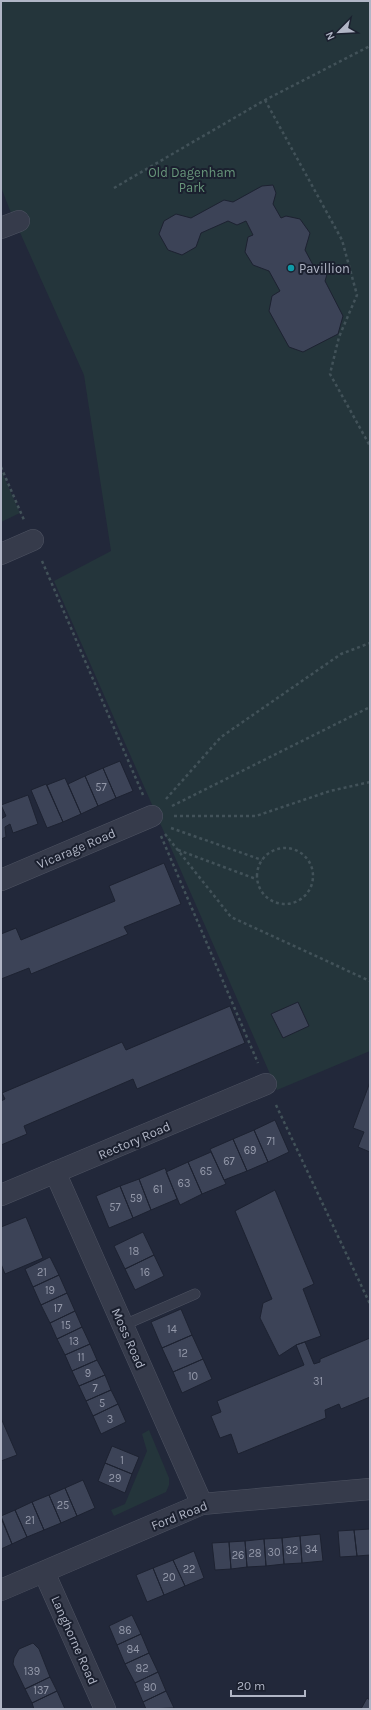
<svg xmlns="http://www.w3.org/2000/svg" width="371" height="1710" font-family="Karla,sans-serif">
  <style>
    .green { fill: #24353b }
    .building { fill: #3c4357; stroke: #1d2231 }
    .lines { fill: none; stroke-linecap: round; stroke-linejoin: round }
    .service-casing { stroke: #4e5362; stroke-width: 11 }
    .minor-casing { stroke: #4e5362; stroke-width: 22 }
    .path { stroke: #425259; stroke-width: 2.5; stroke-dasharray: 3 3; stroke-linecap: butt }
    .service { stroke: #363b4b; stroke-width: 10 }
    .minor { stroke: #363b4b; stroke-width: 21 }
    .culture-dot { fill: #0f9aa8; stroke: #1b202f; stroke-width: 1.5 }
    .labels { text-anchor: middle; stroke-width: 4; stroke-linejoin: round; paint-order: stroke }
    .number-label { font-size: 11px; fill: #9499aa }
    .park-label { font-size: 13px; fill: #68977b; stroke: #1b202f }
    .poi-label { font-size: 13px; fill: #b1b6c6; stroke: #1b202f; text-anchor: start }
    .street-label { font-size: 13px; fill: #b1b6c6; stroke: #1b202f }
  </style>
  <rect width="100%" height="100%" fill="#22283a"/>
  <path class="green" d="M1,1H370V1051L277,1090L54,581L111,551L84,375L9,208L1,187Z
    M1,470L20,513L1,522Z
    M149,1430L169,1478V1485L166,1492L114,1516L111,1510L125,1504L147,1451L142,1434Z"/>
  <path class="building" d="M273,185L276,193L273,204L281,218L286,216L300,219L310,233L305,250L313,265L328,271L325,281L343,316L338,334L303,352L289,347L269,311L272,296L280,291L269,271L253,265L245,252L248,237L253,235L246,221L237,225L228,221L201,233L196,247L182,255L168,250L159,234L164,221L176,214L191,218L224,200L233,202L262,186Z
    M120,761L133,791L116,798L103,768Z
    M103,768L116,798L98,806L85,776Z
    M85,776L98,806L81,814L68,784Z
    M65,778L81,814L63,822L47,785Z
    M46,784L63,822L47,828L31,790Z
    M28,795L38,824L13,833L10,824L5,827L6,837L1,839V819L6,816L1,805Z
    M164,863L181,904L124,927L128,934L31,974L29,968L1,979V934L16,928L21,940L115,901L109,886Z
    M298,1002L309,1026L283,1038L271,1014Z
    M230,1006L245,1043L137,1089L133,1079L24,1126L27,1134L1,1145V1101L5,1099L2,1093L122,1042L126,1050Z
    M370,1082V1152L358,1147L364,1132L353,1128Z
    M275,1120L289,1152L268,1162L254,1130Z
    M254,1130L268,1162L247,1171L233,1139Z
    M233,1139L247,1171L224,1180L210,1149Z
    M211,1152L226,1184L202,1194L188,1162Z
    M188,1162L202,1194L180,1205L166,1172Z
    M165,1168L177,1199L151,1210L139,1179Z
    M139,1179L151,1210L133,1218L120,1186Z
    M120,1186L133,1218L109,1228L96,1196Z
    M275,1190L314,1284L303,1289L321,1336L296,1345L279,1356L260,1318L263,1303L272,1299L235,1211Z
    M26,1217L43,1258L5,1274L1,1264V1227Z
    M143,1232L154,1255L125,1269L114,1246Z
    M154,1255L164,1276L135,1290L125,1269Z
    M50,1257L59,1275L33,1287L25,1269Z
    M59,1275L67,1293L41,1305L33,1287Z
    M67,1293L75,1311L50,1323L41,1305Z
    M181,1309L192,1335L162,1348L151,1322Z
    M75,1311L82,1327L57,1339L50,1323Z
    M82,1327L90,1344L65,1355L57,1339Z
    M192,1335L203,1359L173,1372L162,1348Z
    M370,1338V1397L341,1409L339,1404L325,1410L326,1418L238,1454L231,1434L220,1438L211,1416L221,1412L217,1401L304,1365L296,1345L305,1342L314,1364L320,1362V1359Z
    M90,1344L97,1360L72,1371L65,1355Z
    M203,1359L212,1379L182,1393L173,1372Z
    M97,1360L105,1375L79,1386L72,1371Z
    M105,1375L111,1390L86,1401L79,1386Z
    M111,1390L118,1404L93,1416L86,1401Z
    M118,1404L126,1422L101,1434L93,1416Z
    M1,1418L17,1455L1,1461Z
    M112,1446L139,1457L132,1474L105,1463Z
    M105,1463L132,1474L125,1493L98,1481Z
    M83,1480L95,1508L77,1516L65,1488Z
    M65,1488L77,1516L61,1523L49,1495Z
    M49,1495L61,1523L44,1530L32,1502Z
    M32,1502L44,1530L27,1537L15,1510Z
    M15,1510L27,1537L12,1544L1,1516Z
    M1,1518L12,1544L1,1549Z
    M370,1529V1555L357,1556L354,1530Z
    M354,1530L357,1556L340,1557L338,1531Z
    M320,1534L323,1561L302,1563L300,1536Z
    M300,1536L302,1563L284,1564L282,1538Z
    M282,1538L284,1564L266,1566L264,1539Z
    M264,1539L266,1566L247,1567L245,1541Z
    M245,1541L247,1567L231,1569L229,1542Z
    M229,1542L231,1569L215,1570L212,1543Z
    M194,1551L204,1578L185,1586L173,1560Z
    M173,1560L185,1586L164,1595L153,1568Z
    M153,1568L164,1595L147,1602L136,1575Z
    M132,1615L141,1634L117,1645L109,1626Z
    M141,1634L149,1653L125,1664L117,1645Z
    M33,1643L39,1649L50,1677L25,1689L13,1664L14,1658L19,1649Z
    M149,1653L158,1672L135,1683L125,1664Z
    M158,1672L166,1691L143,1702L135,1683Z
    M50,1677L57,1691L32,1703L25,1689Z
    M57,1691L65,1709H34L32,1703Z
    M166,1691L174,1708L146,1709L143,1702Z
    M367,1698L370,1700V1709H361Z"/>
  <g class="lines">
    <g class="service-casing">
      <path id="service" d="M124,1325L195,1294"/>
    </g>
    <g class="minor-casing">
      <path id="minor" d="M1,228L19,221
        M1,554L33,540
        M1,880L152,816
        M55,1172L202,1504
        M1,1195L266,1084
        M44,1572L105,1709
        M1,1590L202,1504L370,1489"/>
    </g>
    <path class="path" d="M265,100L342,240L357,295L339,337L330,374L370,446
      M114,188L265,100L370,46
      M1,467L24,520
      M42,561L143,795
      M166,799L221,737L341,654L370,643
      M172,806L370,707
      M174,816H256L330,791L370,782
      M171,828L262,860
      M165,834L231,917L370,981
      M161,836L258,1063
      M257 876a28 28 0 1 1 56 0a28 28 0 1 1-56 0Z
      M178,850L256,879
      M276,1105L370,1304"/>
    <use href="#service" class="service"/>
    <use href="#minor" class="minor"/>
  </g>
  <circle class="culture-dot" cx="291" cy="268" r="4"/>
  <g class="labels">
    <g class="number-label">
      <text x="101" y="791">57</text>
      <text x="271" y="1145">71</text>
      <text x="250" y="1154">69</text>
      <text x="229" y="1165">67</text>
      <text x="206" y="1175">65</text>
      <text x="184" y="1187">63</text>
      <text x="158" y="1193">61</text>
      <text x="136" y="1202">59</text>
      <text x="115" y="1211">57</text>
      <text x="134" y="1255">18</text>
      <text x="42" y="1276">21</text>
      <text x="145" y="1276">16</text>
      <text x="50" y="1294">19</text>
      <text x="58" y="1312">17</text>
      <text x="66" y="1329">15</text>
      <text x="172" y="1333">14</text>
      <text x="74" y="1345">13</text>
      <text x="183" y="1357">12</text>
      <text x="81" y="1361">11</text>
      <text x="88" y="1377">9</text>
      <text x="193" y="1380">10</text>
      <text x="318" y="1385">31</text>
      <text x="95" y="1392">7</text>
      <text x="102" y="1407">5</text>
      <text x="110" y="1423">3</text>
      <text x="122" y="1464">1</text>
      <text x="115" y="1482">29</text>
      <text x="63" y="1509">25</text>
      <text x="30" y="1524">21</text>
      <text x="311" y="1553">34</text>
      <text x="292" y="1554">32</text>
      <text x="274" y="1556">30</text>
      <text x="255" y="1557">28</text>
      <text x="238" y="1559">26</text>
      <text x="189" y="1573">22</text>
      <text x="169" y="1581">20</text>
      <text x="125" y="1634">86</text>
      <text x="133" y="1653">84</text>
      <text x="142" y="1672">82</text>
      <text x="32" y="1675">139</text>
      <text x="150" y="1691">80</text>
      <text x="41" y="1694">137</text>
    </g>
    <g class="park-label">
      <text x="192" y="177">Old Dagenham<tspan x="192" dy="15">Park</tspan></text>
    </g>
    <g class="poi-label">
      <text x="299" y="273">Pavillion</text>
    </g>
    <g class="street-label">
      <text transform="translate(76 848) rotate(-23)" y="5">Vicarage Road</text>
      <text transform="translate(134 1140) rotate(-23)" y="5">Rectory Road</text>
      <text transform="translate(129 1338) rotate(66)" y="5">Moss Road</text>
      <text transform="translate(179 1515) rotate(-21)" y="5">Ford Road</text>
      <text transform="translate(75 1640) rotate(66)" y="5">Langhorne Road</text>
    </g>
  </g>
  <rect width="371" height="1710" fill="none" stroke="#b1b6c6" stroke-width="4"/>
  <g transform="translate(339 32) rotate(246)" stroke="#1b202f" stroke-width="3" paint-order="stroke">
  <path d="M0-3L7 15L0 10L-7 15Z" fill="#b1b6c6"/>
  <text y="-6" font-size="11" font-weight="bold" text-anchor="middle" fill="#b1b6c6">N</text>
  </g>
  <path d="M231 1690v6h74v-6" fill="none" stroke="#b1b6c6" stroke-width="2"/>
  <text x="237" y="1690" font-size="12" fill="#b1b6c6" stroke="#1b202f" stroke-width="3" paint-order="stroke">20 m</text>
</svg>
